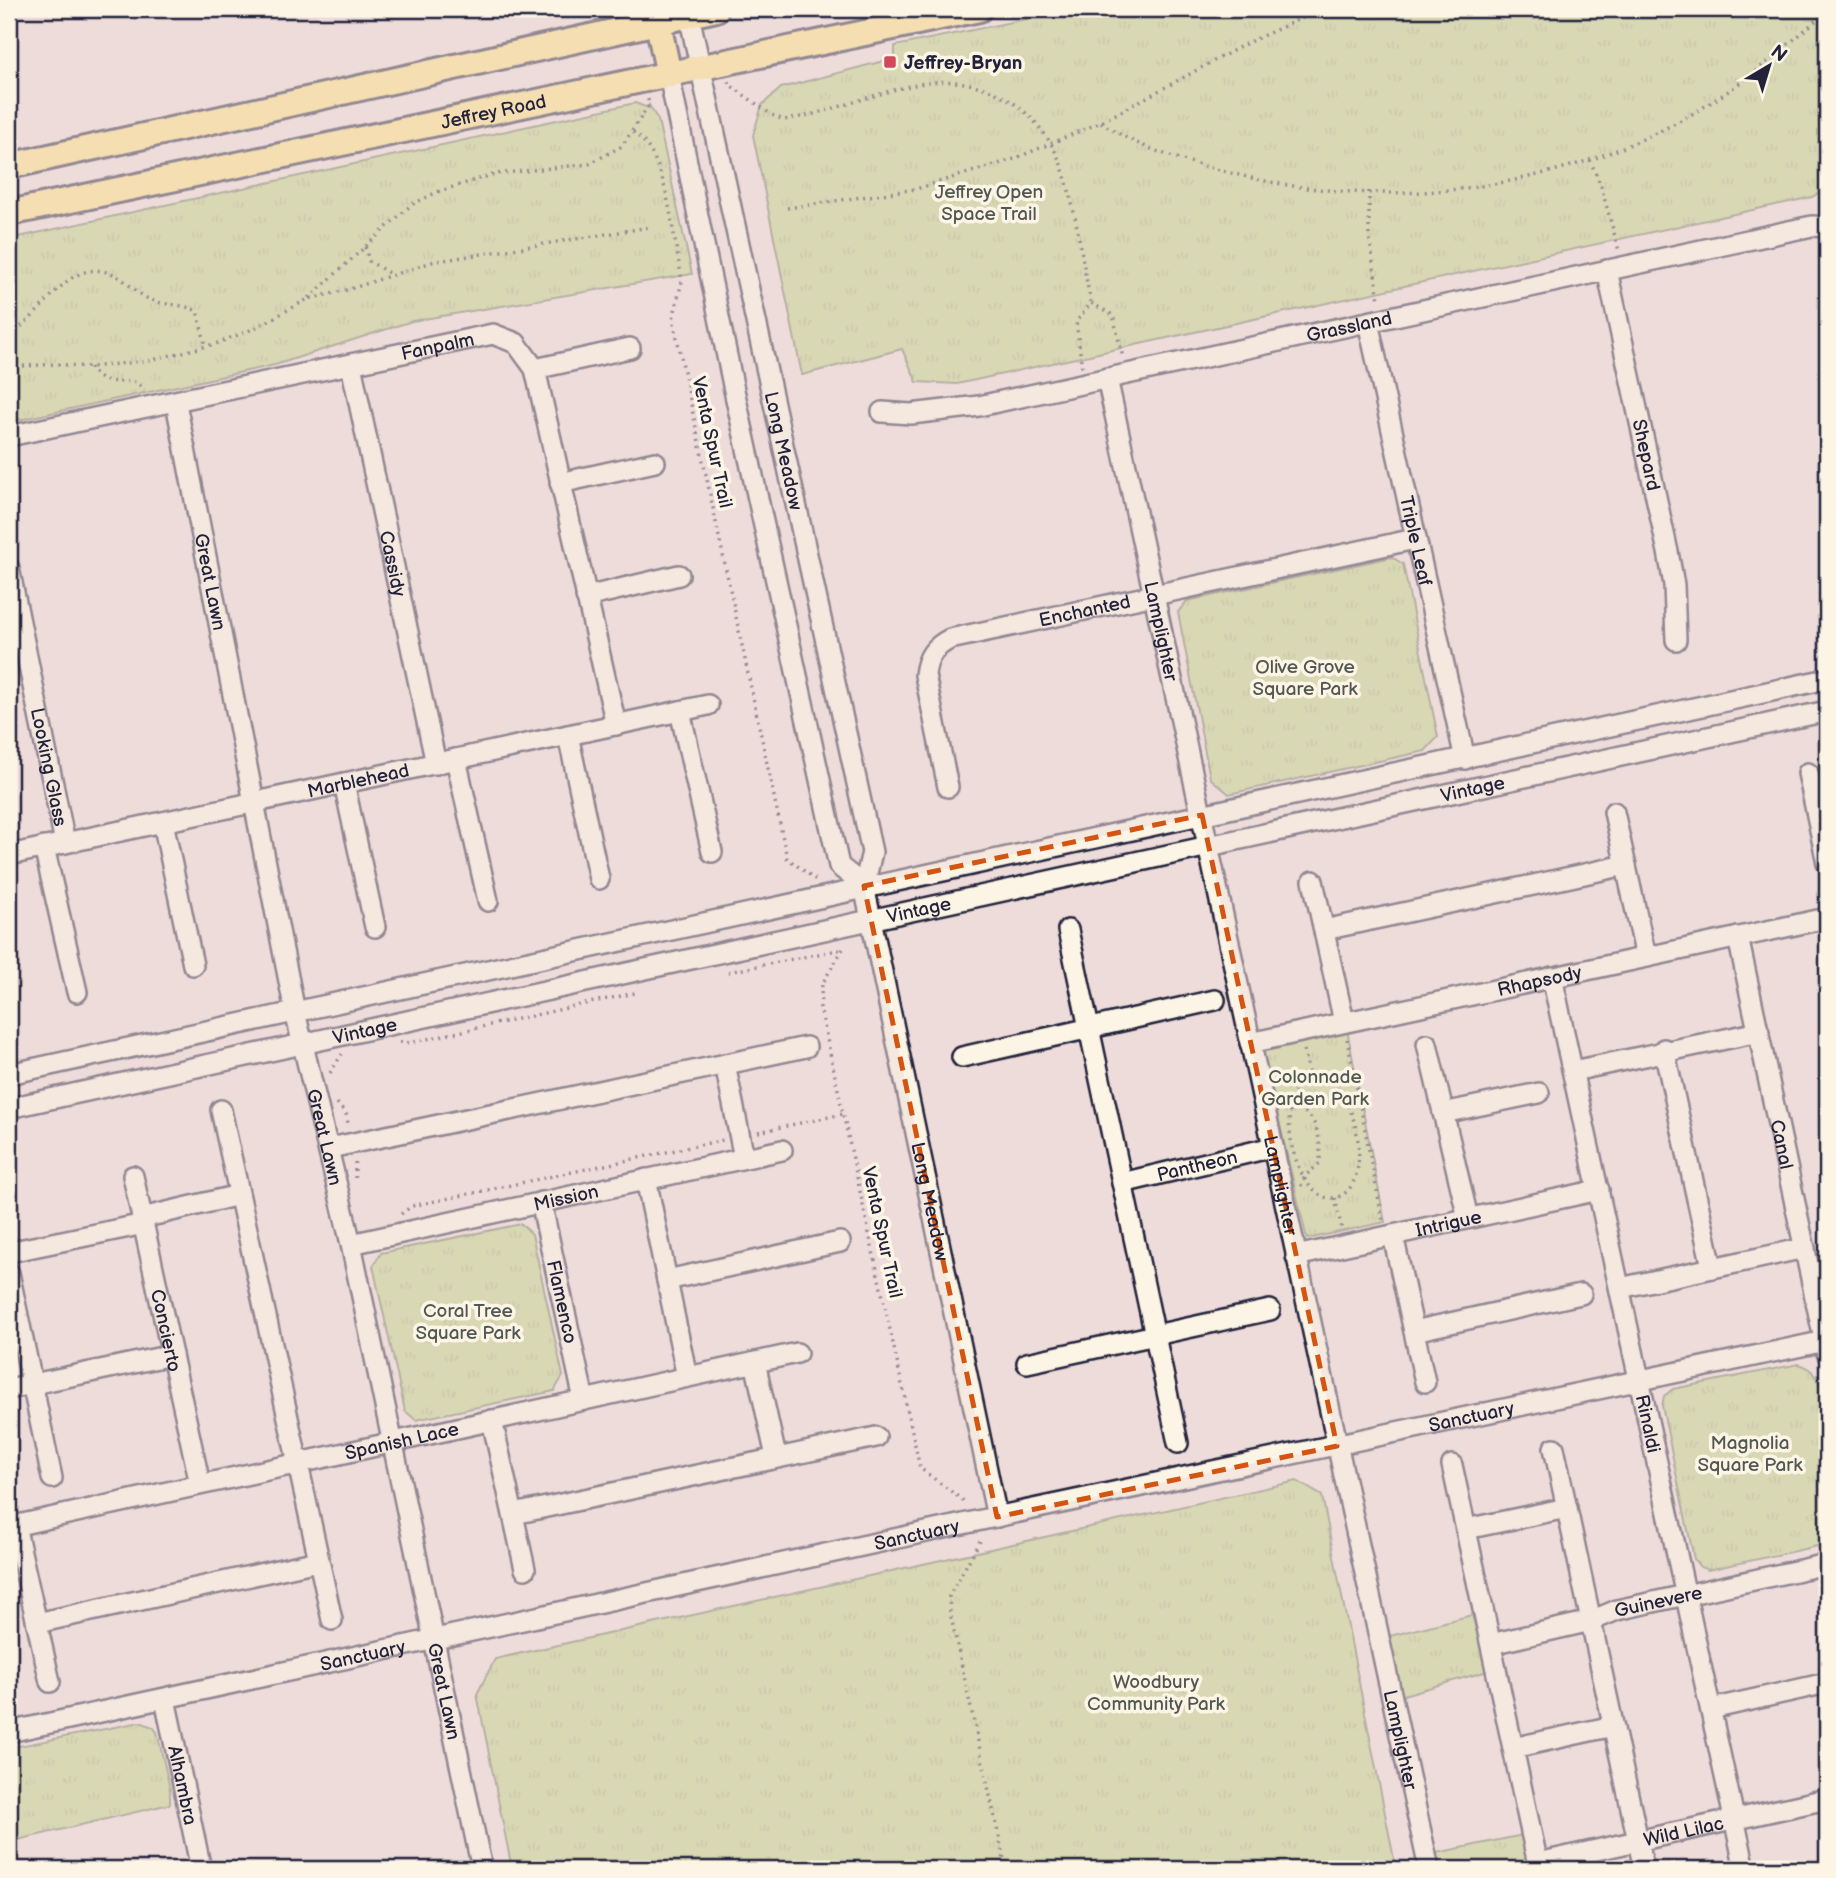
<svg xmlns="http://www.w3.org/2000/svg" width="1836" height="1878" font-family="'Balsamiq Sans',sans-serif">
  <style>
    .park { fill: url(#park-tufts); stroke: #707a61; stroke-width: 2 }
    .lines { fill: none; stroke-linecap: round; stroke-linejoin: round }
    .minor-casing { stroke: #22223b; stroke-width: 24 }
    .major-casing { stroke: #22223b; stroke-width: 30 }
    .path { stroke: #22223b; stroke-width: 3.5; stroke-dasharray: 2 5; stroke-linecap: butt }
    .minor { stroke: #fcf5e5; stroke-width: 19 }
    .major { stroke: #fae180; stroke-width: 24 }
    .marked { fill: none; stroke: #d45411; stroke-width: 5; stroke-dasharray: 14 9; stroke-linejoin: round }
    .poi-dot { fill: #d1495b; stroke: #fcf5e5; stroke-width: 2.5 }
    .labels { text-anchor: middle; stroke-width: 7; stroke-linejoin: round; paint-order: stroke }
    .poi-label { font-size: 19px; font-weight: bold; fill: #22223b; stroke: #fcf5e5; text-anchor: start }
    .street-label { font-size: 19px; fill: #22223b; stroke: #fcf5e5 }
    .park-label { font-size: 19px; fill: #515752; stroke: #fcf5e5 }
  </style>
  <defs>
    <pattern id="park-tufts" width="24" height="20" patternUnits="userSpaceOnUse" patternTransform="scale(1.75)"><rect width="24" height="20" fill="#bed287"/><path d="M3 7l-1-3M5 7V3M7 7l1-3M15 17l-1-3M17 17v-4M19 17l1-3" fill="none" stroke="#a3b475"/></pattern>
  </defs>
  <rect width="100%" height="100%" fill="#eedcdb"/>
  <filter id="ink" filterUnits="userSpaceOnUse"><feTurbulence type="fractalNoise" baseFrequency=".0143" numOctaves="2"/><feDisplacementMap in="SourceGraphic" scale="14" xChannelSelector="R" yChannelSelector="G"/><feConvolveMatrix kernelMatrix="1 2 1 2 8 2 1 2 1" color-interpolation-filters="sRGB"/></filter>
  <g filter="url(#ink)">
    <path class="park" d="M1075,9H1827V188L1812,197L957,384L917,382L902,349L802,375L753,135L762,105L781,88L895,58V46Z
      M635,103L648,108L649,105L658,120L692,274L412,321L275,365L9,422V239Z
      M1392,557L1403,564L1438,737L1425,751L1229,794L1210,778L1178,612L1187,601Z
      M1347,1030L1385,1222L1307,1239L1261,1045Z
      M521,1224L532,1234L563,1376L554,1391L416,1420L405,1411L373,1266L381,1253Z
      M1799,1364C1805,1366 1809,1367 1813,1372C1833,1396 1827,1510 1827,1544L1708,1570L1700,1567L1694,1559L1662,1406L1664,1396L1673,1389Z
      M1297,1481L1322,1496L1396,1869H512L477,1694L495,1659Z
      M1472,1615L1488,1671L1400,1696L1386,1637Z
      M140,1722L153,1727L157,1732L170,1789V1804L9,1842V1748Z
      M1523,1835L1529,1869H1436L1432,1854Z"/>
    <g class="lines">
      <g class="minor-casing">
        <g id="minor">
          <path id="s1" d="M689,15L872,852L864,886L997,1517"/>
          <path d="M669,75L734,390L839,866L864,886"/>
          <path id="s2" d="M1607,270L1668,552L1674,585L1676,640"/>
          <path id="s3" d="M1368,322L1465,759"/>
          <path id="s4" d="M351,365L436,764"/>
          <path d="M535,369L630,348"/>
          <path id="s5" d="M1107,378L1429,1869"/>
          <path id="s6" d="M176,403L295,1012L351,1244L482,1869"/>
          <path id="s7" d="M882,412L911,414L979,406L1812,226L1827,227"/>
          <path id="s8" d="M9,436L493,334L516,343L535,369L616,725"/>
          <path d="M560,483L655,462"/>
          <path id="s9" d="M9,568L65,843"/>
          <path d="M586,597L679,575"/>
          <path d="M680,711L712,852"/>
          <path d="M568,735L599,879"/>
          <path d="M456,759L488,901"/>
          <path d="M1808,773L1827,863"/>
          <path d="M344,783L375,927"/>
          <path id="s10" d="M948,787L925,675C927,657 934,647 950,639L1415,539"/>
          <path d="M1614,812L1646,957"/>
          <path d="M163,822L193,965"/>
          <path d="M44,847L77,992"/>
          <path id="s11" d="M9,855L708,705"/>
          <path d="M1313,881L1344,1022"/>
          <path d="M1068,930L1178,1443"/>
          <path d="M1324,930L1626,865"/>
          <path id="s12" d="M1738,937L1827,1353"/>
          <path id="s13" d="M1552,977L1745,1869"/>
          <path id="s14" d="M1250,1043L1827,918"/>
          <path d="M1427,1044L1468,1218"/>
          <path d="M1664,1049L1712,1267"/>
          <path d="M962,1057L1215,1000"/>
          <path d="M725,1064L744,1158"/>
          <path d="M1573,1071L1759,1032"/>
          <path d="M9,1074L1827,679"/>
          <path id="s15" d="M9,1108L1827,711"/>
          <path d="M221,1110L332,1620"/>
          <path d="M1443,1113L1539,1093"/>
          <path d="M330,1148L806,1047"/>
          <path id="s16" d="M133,1176L200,1484"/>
          <path d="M646,1179L687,1377"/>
          <path id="s17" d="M1122,1183L1273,1147"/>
          <path id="s18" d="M541,1202L584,1400"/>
          <path d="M142,1218L239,1195"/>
          <path d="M1393,1235L1425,1382"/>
          <path id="s19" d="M351,1244L782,1150"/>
          <path d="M9,1252L144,1224"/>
          <path id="s20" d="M1296,1256L1599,1190"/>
          <path d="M9,1273L52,1478"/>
          <path d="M667,1280L840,1242"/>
          <path d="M1620,1288L1805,1248"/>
          <path d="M1414,1331L1581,1294"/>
          <path d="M755,1362L776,1457"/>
          <path d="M1027,1363L1270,1310"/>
          <path d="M9,1389L172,1355"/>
          <path d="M492,1420L525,1569"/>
          <path d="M1554,1448L1644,1869"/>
          <path d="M1452,1465L1539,1869"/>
          <path d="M514,1514L876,1437"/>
          <path d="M15,1525L50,1682"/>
          <path id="s21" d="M9,1527L797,1353"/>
          <path d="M1466,1529L1567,1508"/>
          <path d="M37,1623L318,1561"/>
          <path id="s22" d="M1491,1644L1591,1621L1617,1610L1827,1564"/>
          <path id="s23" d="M165,1699L201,1869"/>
          <path d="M1711,1709L1827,1683"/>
          <path id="s24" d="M9,1732L972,1522L1825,1341"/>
          <path d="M1513,1748L1613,1726"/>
          <path id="s25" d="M1538,1863L1827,1799"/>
        </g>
      </g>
      <g class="major-casing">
        <g id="major">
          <path d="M655,9L669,75"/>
          <path d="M9,166L716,9"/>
          <path id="s26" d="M9,213L979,9"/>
        </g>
      </g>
      <path class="path" d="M729,81L730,85L772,115L784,120C831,113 873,93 919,84C980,72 1036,104 1060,162C1075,200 1082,262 1091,303
        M1101,122C1140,151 1192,163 1239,175C1407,217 1600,185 1741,82C1771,60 1799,35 1827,11
        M633,132C667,155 671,224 679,263L682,281L673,319L787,858L816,880
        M1590,160L1601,186L1619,251
        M1369,191V235L1379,300
        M787,208L916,189L1014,159L1101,122L1249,42L1322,9
        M365,247L369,261L390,274
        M309,298L411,205L437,192L495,174L589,164L622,146L649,105L648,99
        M9,334C43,319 65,257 110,273C123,277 133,290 145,297C162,307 180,302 197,311L206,346
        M9,367L56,364L90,367L148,361L218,343L255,328L308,299L347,290L432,262L650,227
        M90,367C100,387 118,380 137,382L144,390
        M1082,367L1076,322L1091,303L1113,315L1123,358
        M843,949L822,984L820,1007L920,1468L966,1503
        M728,972L843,949
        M1347,1039L1383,1221
        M400,1042L409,1043L639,992
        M1304,1050L1309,1075
        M330,1073L342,1054
        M1313,1074C1362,1081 1377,1197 1331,1198C1293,1199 1269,1088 1313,1074Z
        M1282,1098L1290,1108C1318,1109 1321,1140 1320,1163L1305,1176L1301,1186
        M1345,1099L1358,1094
        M337,1103L346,1114L349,1127
        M758,1132L843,1114
        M355,1178V1159
        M1335,1198L1342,1230
        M401,1214L412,1206L723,1140
        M980,1541L949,1596L950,1612L1006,1869"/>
      <use href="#minor" class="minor"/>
      <use href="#major" class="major"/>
    </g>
  </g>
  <path d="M0 0H1836V1878H0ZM1202,815L1337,1446L997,1517L864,886Z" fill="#eedcdb" fill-opacity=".55" fill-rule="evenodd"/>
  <path class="marked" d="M1202,815L1337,1446L997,1517L864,886Z"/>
  <rect class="poi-dot" x="883" y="55" width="14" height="14" rx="3.5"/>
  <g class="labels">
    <g class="poi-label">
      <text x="904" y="69">Jeffrey-Bryan</text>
    </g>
    <g class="street-label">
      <text dy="7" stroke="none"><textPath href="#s26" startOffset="495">Jeffrey Road</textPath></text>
      <text dy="7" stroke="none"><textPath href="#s7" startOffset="476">Grassland</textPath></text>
      <text dy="7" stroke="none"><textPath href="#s8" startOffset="438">Fanpalm</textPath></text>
      <text transform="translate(713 442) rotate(78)" y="7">Venta Spur Trail</text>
      <text dy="7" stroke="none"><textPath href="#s1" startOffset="446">Long Meadow</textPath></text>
      <text dy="7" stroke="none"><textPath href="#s2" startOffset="189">Shepard</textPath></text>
      <text dy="7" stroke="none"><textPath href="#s3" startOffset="224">Triple Leaf</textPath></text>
      <text dy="7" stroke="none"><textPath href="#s4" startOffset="203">Cassidy</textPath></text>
      <text dy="7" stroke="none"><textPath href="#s6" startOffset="182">Great Lawn</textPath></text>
      <text dy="7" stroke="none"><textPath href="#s10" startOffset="298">Enchanted</textPath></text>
      <text dy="7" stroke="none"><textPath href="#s5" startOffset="259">Lamplighter</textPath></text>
      <text dy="7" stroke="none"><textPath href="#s9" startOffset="203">Looking Glass</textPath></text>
      <text dy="7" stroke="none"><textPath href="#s11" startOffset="357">Marblehead</textPath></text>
      <text dy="7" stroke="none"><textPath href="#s15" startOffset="1498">Vintage</textPath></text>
      <text dy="7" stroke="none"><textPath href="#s15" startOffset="931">Vintage</textPath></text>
      <text dy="7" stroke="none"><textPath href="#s14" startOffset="296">Rhapsody</textPath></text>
      <text dy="7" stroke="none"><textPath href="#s15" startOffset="364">Vintage</textPath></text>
      <text dy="7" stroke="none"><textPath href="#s6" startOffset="749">Great Lawn</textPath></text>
      <text dy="7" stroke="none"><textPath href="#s12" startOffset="212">Canal</textPath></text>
      <text dy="7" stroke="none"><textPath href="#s17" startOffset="77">Pantheon</textPath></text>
      <text dy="7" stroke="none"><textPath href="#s5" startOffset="826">Lamplighter</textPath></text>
      <text dy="7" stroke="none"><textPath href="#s19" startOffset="220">Mission</textPath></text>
      <text dy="7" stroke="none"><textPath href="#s1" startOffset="1214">Long Meadow</textPath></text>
      <text dy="7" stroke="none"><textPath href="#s20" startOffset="156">Intrigue</textPath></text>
      <text transform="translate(883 1232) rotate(78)" y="7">Venta Spur Trail</text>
      <text dy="7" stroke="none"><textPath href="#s18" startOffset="102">Flamenco</textPath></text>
      <text dy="7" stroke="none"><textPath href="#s16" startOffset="158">Concierto</textPath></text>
      <text dy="7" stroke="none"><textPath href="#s24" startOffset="1496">Sanctuary</textPath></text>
      <text dy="7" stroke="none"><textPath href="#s13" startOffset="457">Rinaldi</textPath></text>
      <text dy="7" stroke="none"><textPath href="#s21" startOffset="402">Spanish Lace</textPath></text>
      <text dy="7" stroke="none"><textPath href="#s24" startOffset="929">Sanctuary</textPath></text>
      <text dy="7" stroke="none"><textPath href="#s22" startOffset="173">Guinevere</textPath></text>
      <text dy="7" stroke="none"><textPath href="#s24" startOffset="362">Sanctuary</textPath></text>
      <text dy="7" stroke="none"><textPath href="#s6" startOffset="1316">Great Lawn</textPath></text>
      <text dy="7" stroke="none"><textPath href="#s5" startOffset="1393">Lamplighter</textPath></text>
      <text dy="7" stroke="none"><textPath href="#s23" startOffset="88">Alhambra</textPath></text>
      <text dy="7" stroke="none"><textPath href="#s25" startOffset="149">Wild Lilac</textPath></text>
    </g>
    <g class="park-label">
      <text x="989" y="198">Jeffrey Open<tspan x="989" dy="22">Space Trail</tspan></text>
      <text x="1305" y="673">Olive Grove<tspan x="1305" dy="22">Square Park</tspan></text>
      <text x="1315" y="1083">Colonnade<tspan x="1315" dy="22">Garden Park</tspan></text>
      <text x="468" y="1317">Coral Tree<tspan x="468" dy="22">Square Park</tspan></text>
      <text x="1750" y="1449">Magnolia<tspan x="1750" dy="22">Square Park</tspan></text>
      <text x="1156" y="1688">Woodbury<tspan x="1156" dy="22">Community Park</tspan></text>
    </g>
  </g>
  <rect width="1836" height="1878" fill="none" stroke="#fcf5e5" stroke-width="35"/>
  <rect x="18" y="18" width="1801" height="1843" fill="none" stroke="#22223b" stroke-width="2.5" filter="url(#ink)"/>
  <g transform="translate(1769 66) rotate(38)" stroke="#fcf5e5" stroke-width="5" paint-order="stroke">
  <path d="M0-5L12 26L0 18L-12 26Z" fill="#22223b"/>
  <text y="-10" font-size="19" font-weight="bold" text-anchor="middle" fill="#22223b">N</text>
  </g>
</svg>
